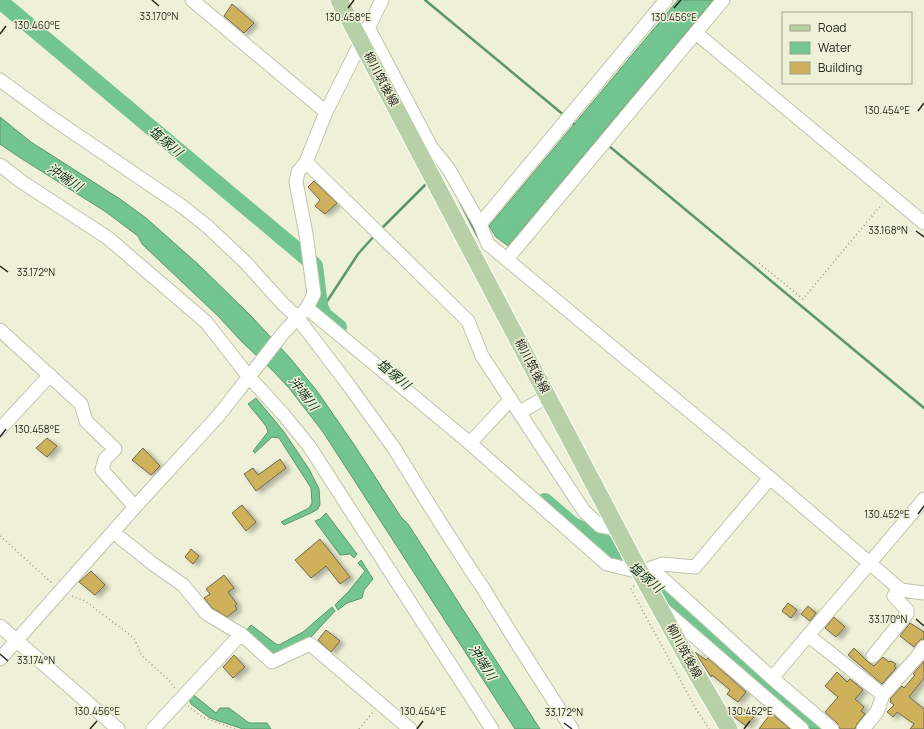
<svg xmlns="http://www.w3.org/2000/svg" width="924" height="729" font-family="Manrope,'Noto Sans JP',sans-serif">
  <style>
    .water { fill: #72c590; stroke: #5c966e }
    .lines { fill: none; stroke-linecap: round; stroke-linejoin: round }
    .stream { stroke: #5c966e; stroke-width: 2.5 }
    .river { stroke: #72c590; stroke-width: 16 }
    .building { fill: #ceb15a; stroke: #706853; filter: url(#shadow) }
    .minor-casing { stroke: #c0c3aa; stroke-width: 15 }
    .major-casing { stroke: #fff; stroke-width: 19 }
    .path { stroke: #979986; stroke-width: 1.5; stroke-dasharray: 1 3; stroke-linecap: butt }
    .minor { stroke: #fff; stroke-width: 13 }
    .major { stroke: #b8d0a7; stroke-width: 17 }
    .ticks { fill: none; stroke: #27281e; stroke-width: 1.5 }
    .labels { text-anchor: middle; stroke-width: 3; stroke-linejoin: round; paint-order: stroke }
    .street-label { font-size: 12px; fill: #27281e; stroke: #eef1d7 }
    .water-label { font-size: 13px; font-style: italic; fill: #0d321c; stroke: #eef1d7 }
    .ticks-label { font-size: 10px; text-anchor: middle; fill: #27281e; stroke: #eef1d7; stroke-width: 3; stroke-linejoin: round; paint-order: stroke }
  </style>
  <defs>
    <filter id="shadow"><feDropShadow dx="4.5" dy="2.5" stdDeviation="2" flood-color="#0004"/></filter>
  </defs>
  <rect width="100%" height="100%" fill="#eef1d7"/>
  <path class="water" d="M678,0H713L508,246L496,237L489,226Z
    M0,117L31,142L120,199L146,218L199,265L252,317L290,358L317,391L355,446L401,517L408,524L540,729H515L323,432L289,388L273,371L242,342L218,316L142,244L138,236L106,212L19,157L0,144Z
    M256,398L284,432L309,469L319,489L320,504L318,509L311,513L284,525L281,522L309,508L312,503L311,488L279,438L272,437L255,453L253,451L268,432L266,426L248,404Z
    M326,513L357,554L354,558L350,554L340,555L315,521L320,519Z
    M361,560L373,579L364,590L362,598L347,603L338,610L335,605L349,591L365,571L358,563Z
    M671,591L825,729H811L690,624L669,602Z
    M332,607L335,611L311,637L275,657L245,632L251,625L276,644L279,645L303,632Z
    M190,692L216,713L220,708H229L249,723H267L271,729H243L210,718L191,704L188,696Z"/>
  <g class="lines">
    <path class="stream" d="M425,0L565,116
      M570,121L574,124
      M608,147L609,146L924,408
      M460,202L478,237
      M380,230L427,183
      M322,309L358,254L375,235"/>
    <path class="river" d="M0,1L309,260L315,266L320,306L324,315L339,327
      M545,501L573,525L599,537L686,612"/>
  </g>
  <path class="building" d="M232,4L254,23L244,33L224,16Z
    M314,181L337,203L325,214L315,206L320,200L308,187Z
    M47,438L57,446L47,457L36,448Z
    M143,448L160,466L151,475L132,460Z
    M280,459L286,468L256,491L244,474L253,468L258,475Z
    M242,505L256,522L246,531L232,513Z
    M320,539L350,577L340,584L326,566L311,578L295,560Z
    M191,549L199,556L193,564L185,557Z
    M91,571L105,585L95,595L79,582Z
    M224,575L234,588L228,592L237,604L235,606L237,609L227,617L212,608L204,598L210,594L206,589Z
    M788,603L797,610L791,618L782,611Z
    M808,606L816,613L810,621L801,614Z
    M834,617L845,627L836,637L825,628Z
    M910,623L924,632V639L920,640L914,647L900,636Z
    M326,630L340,641L331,652L318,640Z
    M854,648L868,662L874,666L883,657L889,662L891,661L896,664L894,666L896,668L882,684L848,655Z
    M695,652L706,660L708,658L746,692L738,702L727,694L730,690L712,675L711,677Z
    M234,655L245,667L233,678L223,667Z
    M924,661V678L909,697L924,709V729H910L914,724L897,712L893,717L887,712L894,705L890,702L891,700L890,699L902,686L904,688L915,675L913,674Z
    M837,672L847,682L850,679L863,690L855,699L864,707L861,711L865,714L857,724L855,729H840L837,723L825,712L838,697L825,686Z
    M741,707L754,717L746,726L734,717Z
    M771,713L790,729H759Z"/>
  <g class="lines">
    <g class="minor-casing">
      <path id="minor" d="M192,0L326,112
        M369,29L431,147L448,168L480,224L488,244L770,478L901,590L924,593
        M696,33L924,223
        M0,80L52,118L183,207L208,227L245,262L283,304L296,316L347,383L394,448L431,508L470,569L481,585L517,643L572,729
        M306,162L468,321L482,356L584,511L600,526L618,529
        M0,165L22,182L108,238L206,322L249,377L283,414L309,446L492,729
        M480,224L666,0
        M507,259L723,0
        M307,308L465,439L607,564L640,572L662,564L695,567L770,478
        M0,330L81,404L86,421L115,449L105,459L102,470L135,507
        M520,412L548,396
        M0,429L50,375
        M470,443L511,399
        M113,532L153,564L183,585L207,614L241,634L272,662L310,644L410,729
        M651,568L772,678L832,729
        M664,610L802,729
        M0,626L118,729
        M809,636L883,695
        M873,656L907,614V610L894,596L899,588
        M0,659L135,507L219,415L284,332L307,308L314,294L306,234L296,182L298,172L306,162L326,112L382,0
        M772,678L924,499
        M153,729L241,634
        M863,729L877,712L883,695L917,657L924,647"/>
    </g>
    <g class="major-casing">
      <path id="major" d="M339,0L640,572L689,661L729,729"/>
    </g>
    <path class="path" d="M759,263L803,299L882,204
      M0,536L52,583
      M634,586L631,589L696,709L709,729
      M72,596L85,601L134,638L142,656L171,682L175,689
      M188,706L202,717L235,729
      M359,729L373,712"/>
    <use href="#minor" class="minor"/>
    <use href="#major" class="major"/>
  </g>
  <path class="ticks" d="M152,0L159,6M348,8L354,0M674,8L681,0M0,34L6,26M918,111L924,103M916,231L924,237M0,266L8,272M0,437L6,429M918,514L924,506M916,619L924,626M0,654L8,661M564,723L572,729M90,729L97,721M417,729L423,721M744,729L750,721"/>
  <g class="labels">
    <g class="street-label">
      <text transform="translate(381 79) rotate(62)" y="4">柳川筑後線</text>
      <text transform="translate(532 366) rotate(62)" y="4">柳川筑後線</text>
      <text transform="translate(684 651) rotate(61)" y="4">柳川筑後線</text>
    </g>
    <g class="water-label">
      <text transform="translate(166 141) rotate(40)" y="5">塩塚川</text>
      <text transform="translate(65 177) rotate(33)" y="5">沖端川</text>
      <text transform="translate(394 374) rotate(40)" y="5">塩塚川</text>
      <text transform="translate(304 393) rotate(52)" y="5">沖端川</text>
      <text transform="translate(646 577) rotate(41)" y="5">塩塚川</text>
      <text transform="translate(483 662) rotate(57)" y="5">沖端川</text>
    </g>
  </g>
  <g class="ticks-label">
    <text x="159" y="20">33.170°N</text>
    <text x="348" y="21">130.458°E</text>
    <text x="674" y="21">130.456°E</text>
    <text x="37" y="29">130.460°E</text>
    <text x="887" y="114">130.454°E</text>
    <text x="888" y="234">33.168°N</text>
    <text x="36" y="276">33.172°N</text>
    <text x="37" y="433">130.458°E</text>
    <text x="887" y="518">130.452°E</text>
    <text x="888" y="623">33.170°N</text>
    <text x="36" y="664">33.174°N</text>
    <text x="97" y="715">130.456°E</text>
    <text x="423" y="715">130.454°E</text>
    <text x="750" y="715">130.452°E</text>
    <text x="564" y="716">33.172°N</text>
  </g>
  <rect x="782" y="12" width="130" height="72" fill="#eef1d7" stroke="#9ea18d"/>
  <rect x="790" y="25" width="20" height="6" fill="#b8d0a7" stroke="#9ea18d"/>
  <text x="818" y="32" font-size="12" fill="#27281e">Road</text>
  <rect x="790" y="42" width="20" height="12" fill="#72c590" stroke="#9ea18d"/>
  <text x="818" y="52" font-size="12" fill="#27281e">Water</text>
  <rect x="790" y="62" width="20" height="12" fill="#ceb15a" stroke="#9ea18d"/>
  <text x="818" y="72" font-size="12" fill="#27281e">Building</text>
</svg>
